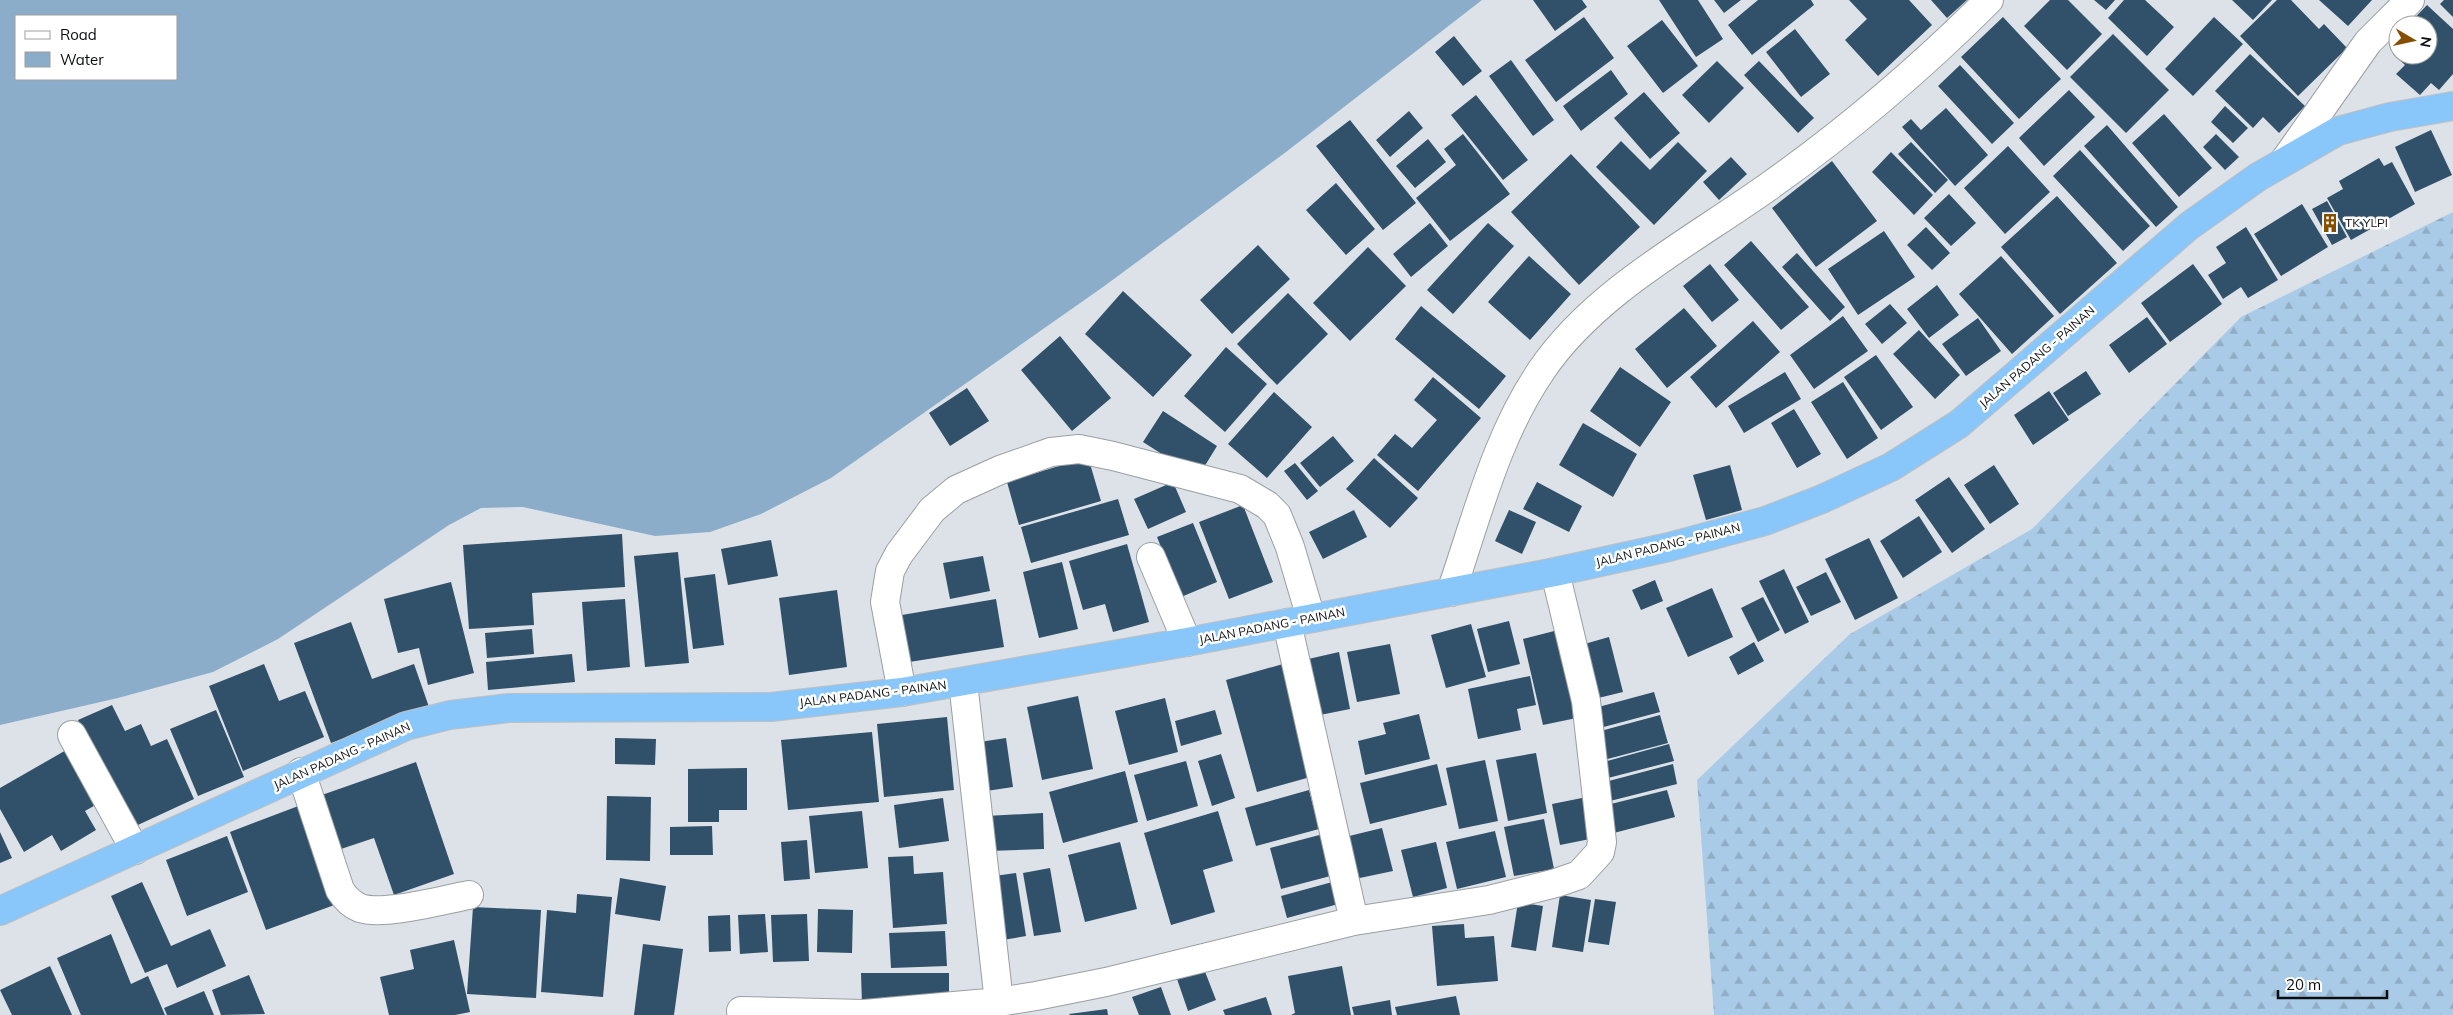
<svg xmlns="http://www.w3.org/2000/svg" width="2453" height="1015" font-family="Mulish,sans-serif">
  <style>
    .forest { fill: url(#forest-firs) }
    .water { fill: #8badca; fill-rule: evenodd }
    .building { fill: #315069 }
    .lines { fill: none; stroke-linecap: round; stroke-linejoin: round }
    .minor-casing { stroke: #9a9fa3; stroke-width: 30 }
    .highway-casing { stroke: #c0c0c0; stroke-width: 30 }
    .minor { stroke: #fff; stroke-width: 28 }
    .highway { stroke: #89c6f9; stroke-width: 28 }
    .labels { text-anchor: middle; stroke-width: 5; stroke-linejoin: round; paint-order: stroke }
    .poi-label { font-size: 12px; fill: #0b0d0e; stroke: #fff; text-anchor: start }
    .street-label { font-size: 12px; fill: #0b0d0e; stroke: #fff }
  </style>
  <defs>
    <pattern id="forest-firs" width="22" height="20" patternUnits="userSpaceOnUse" patternTransform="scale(1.25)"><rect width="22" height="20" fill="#aacbe7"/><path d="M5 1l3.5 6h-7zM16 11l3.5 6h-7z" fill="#91adc5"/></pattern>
  </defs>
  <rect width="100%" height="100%" fill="#dce2e7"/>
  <path class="forest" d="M2453,212V1015H1714L1697,780L1850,634L2032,529L2241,317Z"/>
  <path class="water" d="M0,0H1482L1286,152L1103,287L831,478L761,514L710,532L655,536L523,507L481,508L449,525L278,639L213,672L118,698L0,725ZM16,16H176V79H16Z"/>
  <path class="building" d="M1533,0H1582L1587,7L1555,31Z
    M1659,0H1698L1723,39L1696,57Z
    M1714,0H1741L1724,13Z
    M1758,0H1811L1814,5L1752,55L1728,25Z
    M1849,0H1909L1932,25L1878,76L1845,40L1867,19Z
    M1931,0H1967L1947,18Z
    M2050,0H2068L2102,34L2067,70L2024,26Z
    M2094,0H2115L2106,10Z
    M2124,0H2145L2174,27L2147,56L2108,18Z
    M2232,0H2272L2253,20Z
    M2277,0H2291L2319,29L2324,24L2347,48L2298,96L2240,36Z
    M2319,0H2372L2348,26Z
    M2444,0H2453V17L2440,4Z
    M2427,5L2453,29V74L2439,90L2431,83L2420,95L2396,74L2405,65L2393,54L2398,48V55H2428V25H2408Z
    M1584,17L1614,58L1556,102L1525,60Z
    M2003,17L2061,79L2019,119L1961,57Z
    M2214,17L2243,44L2193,96L2165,69Z
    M1662,20L1698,66L1663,93L1627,46Z
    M1795,29L1830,74L1801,97L1766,52Z
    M2113,34L2169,90L2126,133L2070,77Z
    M1454,36L1482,71L1463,86L1435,52Z
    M2250,54L2305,106L2279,133L2263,117L2253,128L2215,91Z
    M1511,60L1554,120L1533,136L1489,76Z
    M1717,61L1744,88L1709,123L1682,95Z
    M1759,61L1814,118L1798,133L1744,75Z
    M1960,65L2014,123L1992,144L1938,86Z
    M1611,70L1628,94L1581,131L1563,106Z
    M2069,90L2095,117L2044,166L2019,138Z
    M1644,92L1680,133L1650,159L1614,118Z
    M1476,95L1528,160L1503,180L1451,115Z
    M2225,106L2248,128L2233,143L2211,122Z
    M1946,108L1988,155L1955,186L1902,127L1911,119L1921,130Z
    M1409,111L1423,128L1390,157L1376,140Z
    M2164,114L2212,168L2179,197L2132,143Z
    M1350,120L1416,203L1383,230L1316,146Z
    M2107,125L2178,207L2156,227L2084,146Z
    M2431,130L2452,175L2415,192L2395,147Z
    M1463,134L1510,194L1450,241L1416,198L1456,165L1444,149Z
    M2216,134L2239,157L2225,170L2203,147Z
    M1428,139L1446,162L1415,188L1396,166Z
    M1621,141L1650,170L1678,142L1707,171L1654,225L1596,167Z
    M1911,142L1948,180L1935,193L1898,154Z
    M2008,146L2050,192L2005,234L1964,188Z
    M2080,150L2150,226L2123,251L2053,176Z
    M1891,152L1933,195L1914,215L1872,172Z
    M1571,154L1640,227L1579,285L1511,212Z
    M1731,157L1747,174L1719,200L1703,182Z
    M2379,158L2384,166L2392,162L2415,204L2351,240L2327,198L2343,189L2339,181Z
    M1832,161L1877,221L1816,267L1772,208Z
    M1336,183L1375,229L1346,255L1306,210Z
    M1949,194L1976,223L1951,246L1924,218Z
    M2057,196L2117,263L2060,314L2001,247Z
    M2327,201L2347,237L2332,245L2312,209Z
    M2302,204L2328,247L2281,276L2254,234Z
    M1430,223L1448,246L1411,277L1393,254Z
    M1488,223L1514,246L1453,314L1427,290Z
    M1926,227L1950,253L1932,270L1907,245Z
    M2246,227L2278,280L2248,298L2241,287L2223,299L2208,275L2226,263L2216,247Z
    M1884,231L1915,277L1858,315L1828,269Z
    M1751,241L1809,307L1781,330L1724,265Z
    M1258,245L1290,279L1232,334L1200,300Z
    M1368,247L1406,286L1350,341L1313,303Z
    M1797,253L1845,307L1830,321L1782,267Z
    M1529,256L1571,294L1530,340L1488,302Z
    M2001,256L2054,316L2012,354L1959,294Z
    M1710,264L1739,300L1712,322L1683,286Z
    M2193,264L2222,304L2170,342L2141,303Z
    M1937,285L1959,315L1929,338L1907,309Z
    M1123,291L1192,355L1153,397L1085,334Z
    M1288,293L1328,334L1277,385L1237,344Z
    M1890,304L1907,323L1882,344L1865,324Z
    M1421,306L1506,376L1479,409L1395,339Z
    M1684,308L1717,346L1667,388L1635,349Z
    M1843,316L1868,351L1814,389L1790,355Z
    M2147,317L2167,344L2129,373L2109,345Z
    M1978,318L2001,351L1966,376L1942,344Z
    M1753,321L1780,352L1716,408L1690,377Z
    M1919,330L1960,375L1935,399L1893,354Z
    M1060,336L1111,398L1072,431L1021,370Z
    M1226,347L1267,384L1225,432L1184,396Z
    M1876,355L1913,407L1881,430L1844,377Z
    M1620,367L1671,402L1640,447L1590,411Z
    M2086,371L2101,394L2068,416L2053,393Z
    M1785,372L1801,399L1744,433L1728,406Z
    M1433,377L1481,418L1418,491L1377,455L1395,434L1412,448L1437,420L1414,400Z
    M1843,382L1878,438L1847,459L1811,402Z
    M967,388L989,421L950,446L929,413Z
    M2049,391L2069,420L2033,445L2014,415Z
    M1274,392L1312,427L1267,478L1228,444Z
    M1794,409L1821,454L1797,468L1771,423Z
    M1163,411L1217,446L1198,477L1143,442Z
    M1583,423L1637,454L1613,497L1559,465Z
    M1333,436L1354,461L1320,487L1300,463Z
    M1088,457L1101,501L1019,525L1007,482Z
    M1374,458L1418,498L1390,528L1346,489Z
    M1295,463L1318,491L1307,500L1284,471Z
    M1730,465L1742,510L1706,520L1693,475Z
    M1994,465L2019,504L1990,524L1964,485Z
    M1949,477L1985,529L1952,553L1915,500Z
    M1173,482L1186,512L1148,529L1134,499Z
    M1537,482L1582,506L1569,532L1523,509Z
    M1118,499L1129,535L1031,563L1021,527Z
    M1243,505L1273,582L1229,599L1199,522Z
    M1354,510L1367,537L1323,559L1309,532Z
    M1509,510L1536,522L1522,554L1495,541Z
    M1919,516L1942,552L1903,578L1880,541Z
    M1193,523L1217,582L1181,597L1157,537Z
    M622,534L625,587L532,593L534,625L469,629L463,545Z
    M1869,538L1898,598L1855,620L1825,559Z
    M771,540L778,576L728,585L721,549Z
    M1127,544L1149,622L1113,632L1105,604L1083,610L1069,561Z
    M678,552L689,663L645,667L634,556Z
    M983,556L990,591L950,599L943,563Z
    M1062,562L1078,629L1039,638L1023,572Z
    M1784,569L1809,622L1785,634L1759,581Z
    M1826,572L1841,602L1811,616L1796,587Z
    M715,574L724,645L693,649L684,578Z
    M1655,580L1663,601L1641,610L1632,590Z
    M451,582L474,673L428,685L419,648L398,653L384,599Z
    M1712,588L1733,637L1688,657L1666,608Z
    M837,590L847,667L789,675L779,598Z
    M1763,597L1780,630L1758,642L1741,608Z
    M625,599L630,667L587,671L582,602Z
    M996,599L1004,647L903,663L896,616Z
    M1509,621L1520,664L1488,672L1477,629Z
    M351,622L372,679L414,664L429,707L331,743L294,643Z
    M1471,624L1486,677L1446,688L1431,635Z
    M1566,628L1586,716L1543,725L1523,639Z
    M532,629L534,654L487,658L485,633Z
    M1609,637L1623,692L1594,699L1581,645Z
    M1754,642L1764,661L1738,675L1729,657Z
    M1390,644L1400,694L1357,702L1347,652Z
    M1339,652L1350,709L1315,716L1304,660Z
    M572,654L575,682L488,690L486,662Z
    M264,664L279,701L305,691L324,737L243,771L209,686Z
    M1283,664L1314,776L1257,792L1226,680Z
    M1530,676L1536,705L1517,709L1521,730L1478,739L1468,689Z
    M1654,692L1660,712L1596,729L1591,709Z
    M1078,696L1093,769L1042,780L1027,707Z
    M1165,698L1178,752L1129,765L1115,711Z
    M112,705L125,731L141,724L151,746L167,739L194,799L127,830L78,720Z
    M216,710L244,777L198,796L170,729Z
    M1215,710L1222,734L1181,746L1175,721Z
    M1419,714L1430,759L1365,775L1358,741L1386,734L1383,723Z
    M1660,715L1668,743L1600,761L1593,733Z
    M947,717L954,790L884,797L877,724Z
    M872,732L879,802L788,810L781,740Z
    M615,738L656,739L655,765L615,764Z
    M1006,738L1013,787L980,792L973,743Z
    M1669,744L1674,761L1604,779L1600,763Z
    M68,749L99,803L85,811L96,830L61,851L52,835L24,852L0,809V788Z
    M1536,753L1547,813L1508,821L1496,760Z
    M1221,754L1235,798L1212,806L1198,761Z
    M1485,760L1498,821L1459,829L1446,768Z
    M1186,761L1198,806L1147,821L1134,775Z
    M416,762L454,874L394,895L374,838L338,850L319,796Z
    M1437,764L1447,805L1370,824L1360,783Z
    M1673,764L1677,784L1610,801L1605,782Z
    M747,768V810H719V822H688V769Z
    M1125,771L1138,822L1063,843L1049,792Z
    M1309,790L1319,829L1256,846L1245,808Z
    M1667,790L1675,817L1610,834L1603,806Z
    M607,796L651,797L650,861L606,860Z
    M1587,797L1595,838L1560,845L1552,804Z
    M943,798L949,841L899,848L894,805Z
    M301,805L337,904L266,930L230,832Z
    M862,811L868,868L815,873L809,816Z
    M1218,811L1233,861L1203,870L1215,912L1171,925L1144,833Z
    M1043,813L1044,849L988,851L986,816Z
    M1544,819L1554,869L1514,876L1504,827Z
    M712,826L713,855H670V827Z
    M1382,828L1393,871L1355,879L1345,837Z
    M1495,831L1506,877L1457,889L1446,842Z
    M0,832L12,858L0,863Z
    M1327,833L1338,874L1281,889L1270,848Z
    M227,836L248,892L187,916L166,860Z
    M807,840L810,879L784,881L781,842Z
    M1120,842L1137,909L1085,922L1068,855Z
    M1436,842L1447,888L1413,897L1401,850Z
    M913,856L914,874L943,872L947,924L893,928L888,857Z
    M1050,868L1061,932L1034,936L1023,873Z
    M1016,873L1026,936L997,941L987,877Z
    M620,878L666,886L660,921L615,914Z
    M1336,881L1342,903L1287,918L1281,896Z
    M142,882L171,946L210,929L226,966L177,988L167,964L145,973L111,896Z
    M577,894L612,897L603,997L541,992L547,910L576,913Z
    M1560,895L1591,900L1583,952L1552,947Z
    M1595,899L1616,902L1609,945L1588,942Z
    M1518,902L1543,906L1536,951L1511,947Z
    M473,907L541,910L536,998L467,994Z
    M818,909L853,910L852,953L817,952Z
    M765,914L768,952L740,954L738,915Z
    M807,914L809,961L773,962L771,915Z
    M730,915L731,951L709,952L708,916Z
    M1464,924L1465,938L1494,936L1498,981L1437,986L1432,926Z
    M945,931L947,966L891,968L889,933Z
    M111,934L131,984L148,976L165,1015H81L57,958Z
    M454,940L470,1012L455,1015H389L380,977L414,969L410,950Z
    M643,944L683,949L674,1015H634Z
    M50,966L72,1015H12L0,990Z
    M1342,966L1351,1015H1291L1295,1013L1288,976Z
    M1204,969L1216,1000L1188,1011L1177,979Z
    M861,973H949V1003L862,1004Z
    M249,975L265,1014L221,1015L212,990Z
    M1161,987L1171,1015H1139L1132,997Z
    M204,991L214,1015H167L164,1008Z
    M1456,996L1460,1015H1397L1395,1007Z
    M1266,997L1272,1015H1225L1223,1010Z
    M1390,1000L1392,1015H1354L1352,1007Z
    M1107,1009L1108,1015H1070L1069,1014Z"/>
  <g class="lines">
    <g class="minor-casing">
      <path id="minor" d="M2285,160L2368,42L2410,0
        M1151,557L1187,642
        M1451,592C1477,517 1496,437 1541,371C1594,292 1692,241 1768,187C1847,131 1920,69 1989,0
        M1287,623L1354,921
        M963,682L999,1002
        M902,692L885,602L890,571L899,554L932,510L956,490L1000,470L1051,452L1079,449L1113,456L1240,489L1267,505L1277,515L1290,547L1311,618
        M72,735L135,850
        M301,772L340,890C345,898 350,904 360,908C384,916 442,900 469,895
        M741,1011L864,1014L999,1002L1036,996L1106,982L1354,921L1489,900L1556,883L1579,875L1600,852L1602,842L1586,701L1555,572"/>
    </g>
    <g class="highway-casing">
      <path id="highway" d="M0,911L406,726L450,715L509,708L771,707L902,692L1187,642L1555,572L1669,547L1765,521L1822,499L1891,467L1959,424L2189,226L2258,177L2338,131L2390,117L2453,106"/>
    </g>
    <use href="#minor" class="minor"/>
    <use href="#highway" class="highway"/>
  </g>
  <defs>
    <g id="building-bare" transform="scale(1.5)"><path d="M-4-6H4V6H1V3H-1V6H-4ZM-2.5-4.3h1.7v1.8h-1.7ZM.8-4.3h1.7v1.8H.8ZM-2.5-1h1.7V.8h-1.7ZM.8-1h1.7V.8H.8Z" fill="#864e00" stroke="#fff" stroke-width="2.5" paint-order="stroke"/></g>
  </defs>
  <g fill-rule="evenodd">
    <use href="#building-bare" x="2330" y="223"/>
  </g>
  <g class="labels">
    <g class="poi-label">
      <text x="2345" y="227">TK YLPI</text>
    </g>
    <g class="street-label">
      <text transform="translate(2037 357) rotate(-41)" y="4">JALAN PADANG - PAINAN</text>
      <text transform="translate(1668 545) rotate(-14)" y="4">JALAN PADANG - PAINAN</text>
      <text transform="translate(1272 626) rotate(-11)" y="4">JALAN PADANG - PAINAN</text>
      <text transform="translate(873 694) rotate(-7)" y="4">JALAN PADANG - PAINAN</text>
      <text transform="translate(342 756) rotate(-24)" y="4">JALAN PADANG - PAINAN</text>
    </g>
  </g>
  <rect x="15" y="15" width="162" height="65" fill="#ffffff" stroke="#9d9e9f"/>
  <rect x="25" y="31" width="25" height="8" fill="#ffffff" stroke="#9d9e9f"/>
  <text x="60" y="40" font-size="15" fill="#0b0d0e">Road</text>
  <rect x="25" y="52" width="25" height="15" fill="#8badca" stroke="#9d9e9f"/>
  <text x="60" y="65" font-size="15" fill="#0b0d0e">Water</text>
  <g transform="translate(2413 40) rotate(99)"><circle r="24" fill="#ffffff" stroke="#9d9e9f"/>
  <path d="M0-4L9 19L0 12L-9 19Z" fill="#864e00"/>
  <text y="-8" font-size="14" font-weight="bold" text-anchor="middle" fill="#0b0d0e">N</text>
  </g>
  <path d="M2278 990v8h109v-8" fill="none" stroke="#0b0d0e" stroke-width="2.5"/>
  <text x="2286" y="990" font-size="15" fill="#0b0d0e" stroke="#ffffff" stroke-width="4" paint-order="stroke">20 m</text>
</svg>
